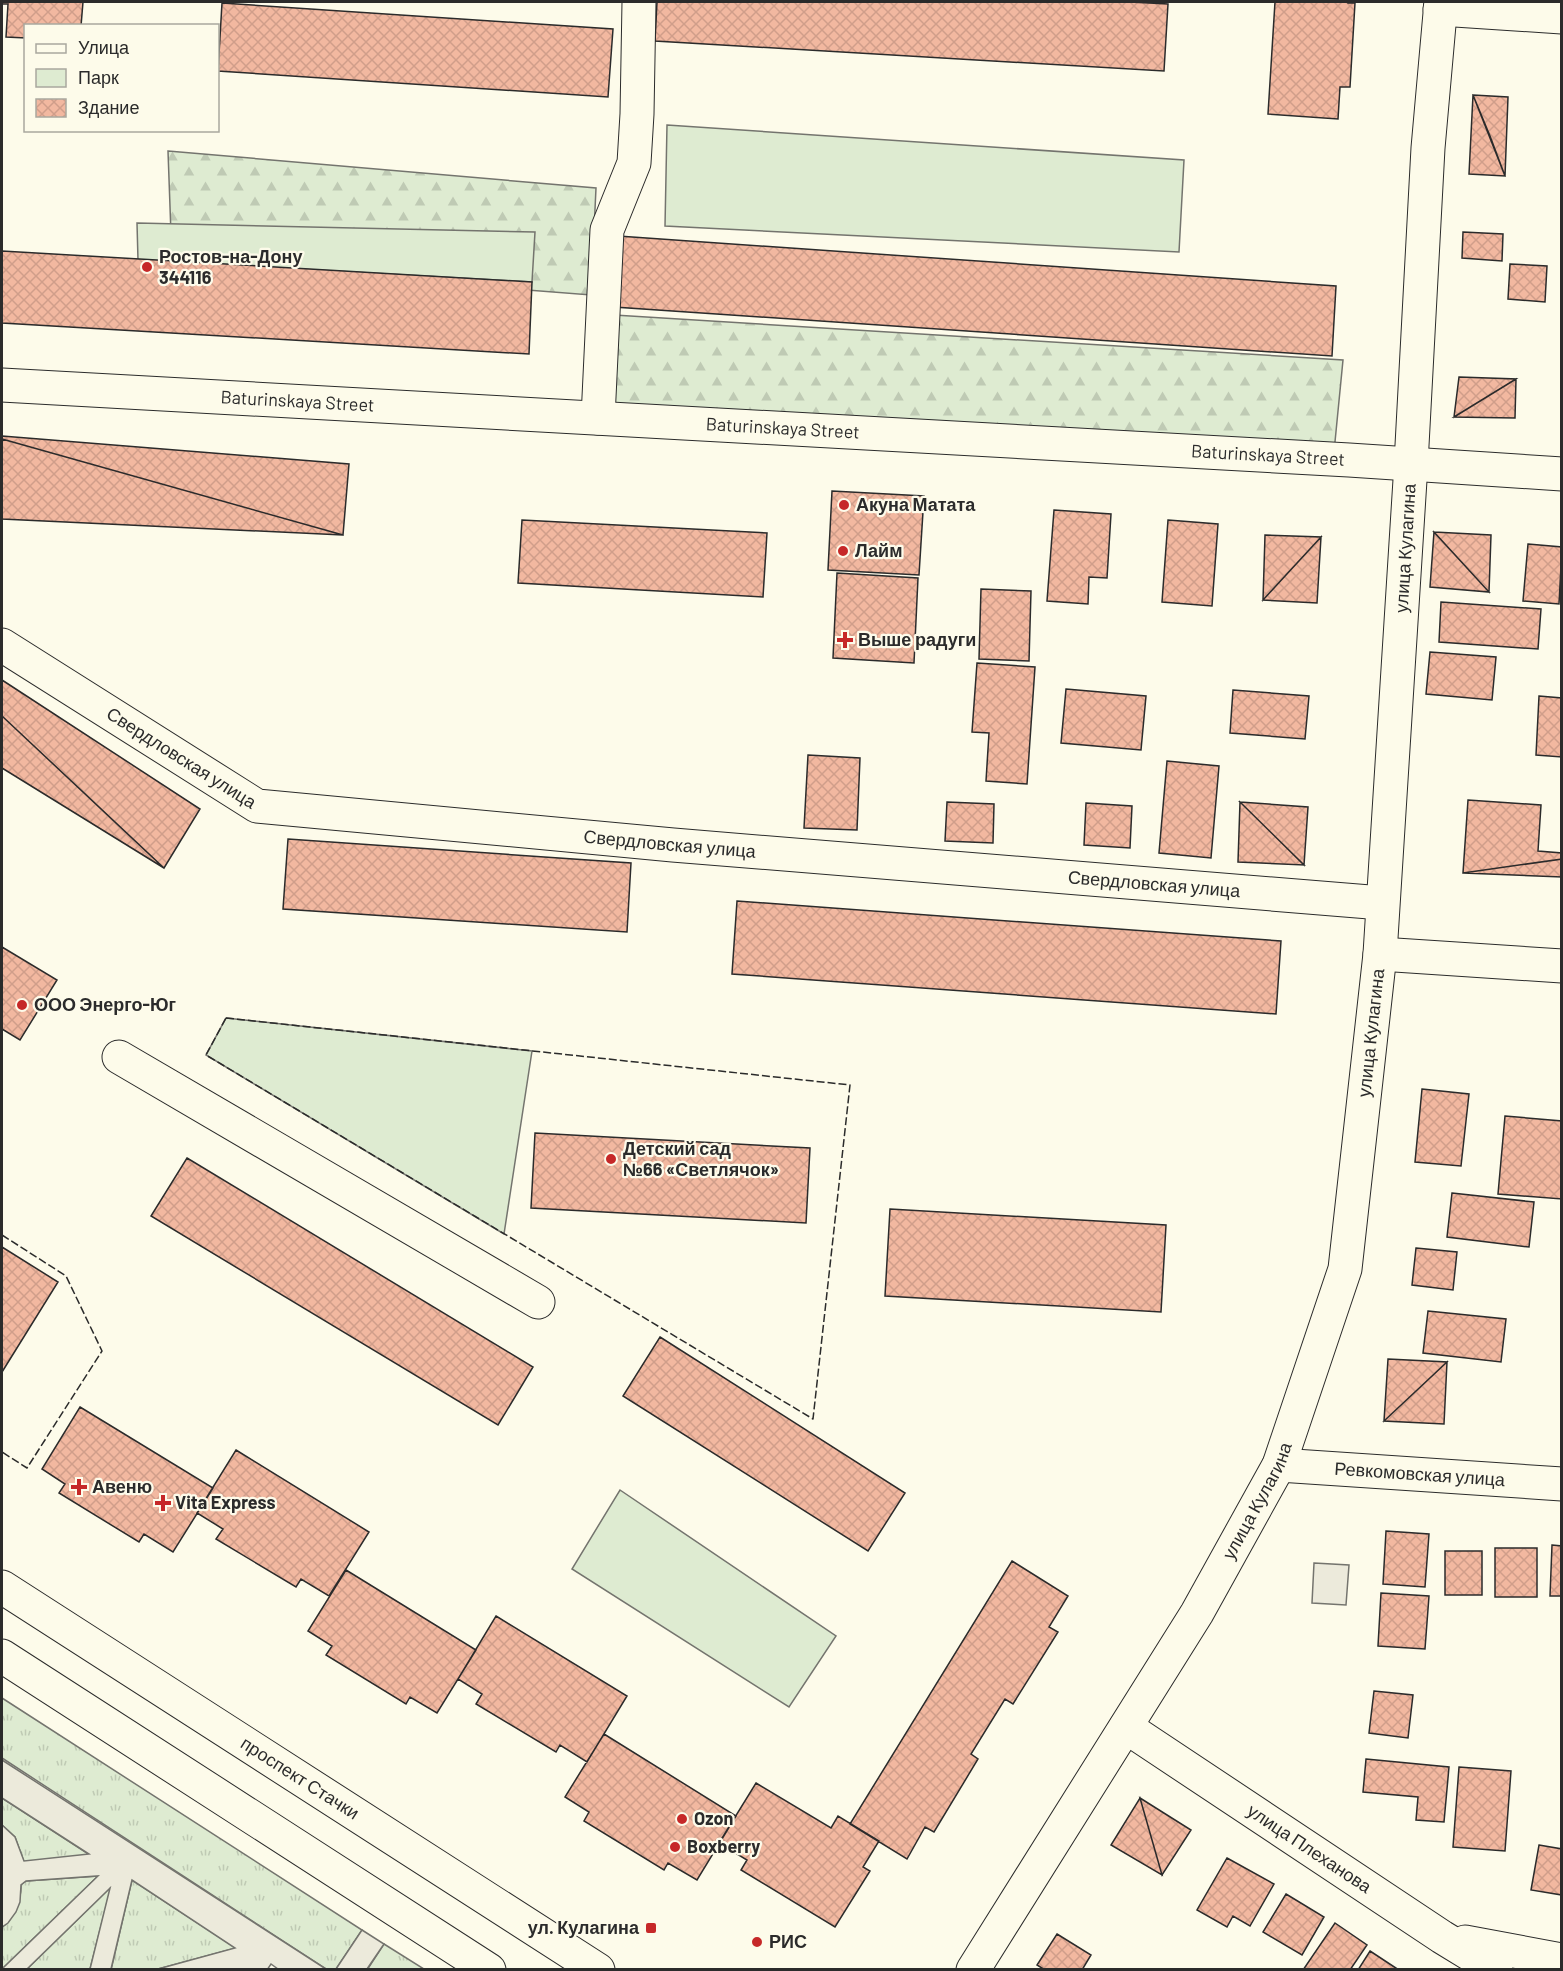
<svg xmlns="http://www.w3.org/2000/svg" width="1563" height="1971" font-family="Barlow,sans-serif">
  <style>
    .grass { fill: url(#grass-tufts); stroke: #74746e; stroke-width: 1.5 }
    .forest { fill: url(#forest-firs); stroke: #74746e; stroke-width: 1.5 }
    .park { fill: #deebd1; stroke: #74746e; stroke-width: 1.5 }
    .parking { fill: #eceadb; stroke: #74746e; stroke-width: 1.5 }
    .building { fill: url(#building-cross-hatch); stroke: #2b2b2b; stroke-width: 1.5 }
    .lines { fill: none; stroke-linecap: round; stroke-linejoin: round }
    .minor-casing { stroke: #2b2b2b; stroke-width: 35 }
    .major-casing { stroke: #2b2b2b; stroke-width: 35 }
    .minor { stroke: #fdfbea; stroke-width: 33 }
    .major { stroke: #fdfbea; stroke-width: 33 }
    .fence { stroke: #2b2b2b; stroke-width: 1.5; stroke-dasharray: 8 3; stroke-linecap: butt }
    .poi-dot { fill: #c62828; stroke: #fdfbea; stroke-width: 2 }
    .labels { text-anchor: middle; stroke-width: 4.5; stroke-linejoin: round; paint-order: stroke }
    .poi-label { font-size: 18px; font-weight: bold; fill: #2b2b2b; stroke: #fdfbea; text-anchor: start }
    .street-label { font-size: 18px; fill: #2b2b2b; stroke: #fdfbea }
  </style>
  <defs>
    <pattern id="grass-tufts" width="24" height="20" patternUnits="userSpaceOnUse" patternTransform="scale(1.5)"><rect width="24" height="20" fill="#deebd1"/><path d="M3 7l-1-3M5 7V3M7 7l1-3M15 17l-1-3M17 17v-4M19 17l1-3" fill="none" stroke="#bfcab4"/></pattern>
    <pattern id="forest-firs" width="22" height="20" patternUnits="userSpaceOnUse" patternTransform="scale(1.5)"><rect width="22" height="20" fill="#deebd1"/><path d="M5 1l3.5 6h-7zM16 11l3.5 6h-7z" fill="#bfcab4"/></pattern>
    <pattern id="building-cross-hatch" width="8" height="8" patternUnits="userSpaceOnUse" patternTransform="scale(1.5)"><rect width="8" height="8" fill="#f2b8a0"/><path d="M0 0l8 8M0 8l8-8" fill="none" stroke="#d09e8a"/></pattern>
  </defs>
  <rect width="100%" height="100%" fill="#fdfbea"/>
  <path class="grass" d="M2,1698L362,1930L336,1969H326L2,1758Z
    M2,1798L90,1855L24,1862L15,1837L2,1825Z
    M98,1876L2,1969V1927C13,1920 22,1898 21,1884L26,1881Z
    M132,1880L236,1948L158,1969L111,1970Z
    M111,1887L90,1969H27Z
    M384,1944L424,1969L367,1970Z"/>
  <path class="forest" d="M168,151L596,188L591,295L172,262Z
    M614,315L1343,360L1334,452L608,411Z"/>
  <path class="park" d="M667,125L1184,160L1179,252L665,226Z
    M137,223L535,232L532,282L138,260Z
    M226,1018L532,1051L504,1234L206,1055Z
    M620,1490L836,1636L789,1707L572,1569Z"/>
  <path class="parking" d="M1314,1563L1349,1565L1346,1605L1312,1603Z
    M2,1760L326,1969H278L271,1964L267,1970L158,1969L235,1948L132,1880L111,1969H90L110,1888L27,1969H2L98,1876L26,1881L21,1885L20,1902L16,1912L8,1923L2,1927V1825L15,1837L24,1861L89,1854L2,1798Z
    M362,1930L384,1944L367,1969H336Z"/>
  <path class="building" d="M2,2H83L81,26H26V38L6,37L8,4H2Z
    M657,2H1130L1168,4L1164,71L655,41Z
    M1275,2H1348V3H1355L1350,87H1340L1338,119L1268,114Z
    M222,3L613,29L608,97L218,71Z
    M1473,95L1490,136L1505,176L1469,174Z
    M1473,95L1508,97L1505,176Z
    M1463,232L1503,234L1502,261L1462,258Z
    M618,236L1336,286L1332,356L614,307Z
    M2,251L532,282L529,354L2,323Z
    M1510,264L1547,266L1545,302L1508,299Z
    M1459,377L1516,379L1454,417Z
    M1516,379L1515,418L1454,417Z
    M2,436L349,464L343,535L2,439Z
    M2,439L343,535L2,519Z
    M832,491L924,496L919,575L828,570Z
    M1054,510L1111,514L1107,578L1089,577L1088,604L1047,601Z
    M522,520L767,533L763,597L518,583Z
    M1168,520L1218,524L1212,606L1162,602Z
    M1434,532L1491,535L1489,592Z
    M1434,532L1489,592L1430,587Z
    M1265,535L1321,537L1263,600Z
    M1321,537L1317,603L1263,600Z
    M1528,544L1562,547L1559,604L1523,601Z
    M837,573L918,578L914,663L833,658Z
    M981,589L1031,591L1029,661L979,659Z
    M1441,602L1541,609L1538,649L1439,642Z
    M1430,652L1496,657L1492,700L1426,694Z
    M977,663L1035,667L1027,784L986,781L989,733L972,732Z
    M2,680L200,809L164,868L2,716Z
    M1066,689L1146,696L1141,750L1061,743Z
    M1233,690L1309,696L1305,739L1230,733Z
    M1539,696L1562,698V757L1536,755Z
    M2,716L164,868L2,768Z
    M808,755L860,758L857,830L804,828Z
    M1167,761L1219,766L1211,858L1159,853Z
    M1468,800L1541,805L1538,851L1562,853V859L1463,873Z
    M947,802L994,804L993,843L945,841Z
    M1240,802L1308,807L1304,865Z
    M1240,802L1304,865L1238,862Z
    M1086,803L1132,806L1130,848L1084,845Z
    M288,839L631,863L627,932L283,909Z
    M1562,859V877L1463,873Z
    M737,901L1281,941L1276,1014L732,974Z
    M2,947L57,980L20,1040L2,1029Z
    M1422,1089L1469,1094L1461,1166L1415,1162Z
    M1505,1116L1562,1121V1199L1498,1194Z
    M535,1133L810,1148L806,1223L531,1208Z
    M187,1158L533,1367L498,1425L151,1216Z
    M1452,1193L1534,1202L1529,1247L1447,1237Z
    M890,1209L1166,1225L1161,1312L885,1296Z
    M2,1247L58,1282L2,1372Z
    M1416,1248L1457,1252L1453,1290L1412,1285Z
    M1428,1311L1506,1319L1501,1362L1423,1353Z
    M660,1337L905,1493L868,1551L623,1396Z
    M1388,1359L1447,1362L1384,1421Z
    M1447,1362L1444,1424L1384,1421Z
    M80,1407L213,1488L173,1552L144,1534L139,1542L59,1493L65,1484L42,1469Z
    M236,1450L369,1532L329,1596L301,1579L296,1587L216,1539L223,1529L197,1513Z
    M1386,1531L1429,1534L1425,1587L1383,1584Z
    M1552,1545L1562,1546V1596H1550Z
    M1495,1548H1537V1597H1495Z
    M1445,1551H1482V1595H1445Z
    M1012,1561L1068,1596L1049,1627L1058,1632L1013,1704L1005,1699L971,1754L978,1759L934,1832L925,1827L907,1859L850,1824Z
    M346,1570L476,1650L437,1713L410,1697L406,1704L326,1655L332,1646L308,1631Z
    M1381,1593L1429,1596L1425,1649L1378,1646Z
    M496,1616L627,1696L587,1762L560,1745L556,1752L476,1704L482,1694L458,1679Z
    M1374,1691L1413,1695L1408,1738L1369,1733Z
    M604,1734L736,1816L697,1880L668,1863L664,1870L584,1821L589,1812L565,1797Z
    M1366,1759L1449,1767L1444,1822L1416,1820L1418,1797L1363,1792Z
    M1459,1767L1511,1771L1505,1851L1453,1847Z
    M756,1783L831,1828L838,1816L879,1841L863,1867L870,1871L835,1927L741,1870L747,1860L719,1843Z
    M1140,1798L1162,1875L1111,1845Z
    M1140,1798L1191,1830L1162,1875Z
    M1539,1845L1562,1849V1895L1531,1890Z
    M1227,1858L1274,1884L1250,1926L1233,1916L1227,1927L1197,1910Z
    M1286,1894L1324,1917L1302,1955L1263,1932Z
    M1335,1923L1367,1945L1350,1970H1303Z
    M1057,1934L1091,1955L1082,1970H1045L1037,1965Z
    M1370,1951L1399,1970H1358Z"/>
  <g class="lines">
    <g class="minor-casing">
      <g id="minor">
        <path d="M1440,9L1562,17"/>
        <path id="s1" d="M2,385L1349,460L1562,474"/>
        <path d="M598,418L607,230L634,163L637,114L639,2"/>
        <path id="s2" d="M2,645L257,806L673,845L1382,903"/>
        <path d="M1380,954L1562,966"/>
        <path d="M119,1057L538,1302"/>
        <path id="s3" d="M1279,1465L1562,1484"/>
        <path id="s4" d="M1126,1727L1442,1937L1496,1970"/>
        <path d="M1465,1942L1562,1960"/>
        <path id="s5" d="M973,1970L1197,1613L1279,1465L1345,1269L1380,954L1411,464L1428,148L1441,2"/>
      </g>
    </g>
    <g class="major-casing">
      <g id="major">
        <path id="s6" d="M2,1587L598,1970"/>
        <path d="M2,1656L489,1970"/>
      </g>
    </g>
    <use href="#minor" class="minor"/>
    <use href="#major" class="major"/>
    <path class="fence" d="M226,1018L850,1085L813,1419L206,1055Z
      M2,1235L66,1276L102,1351L27,1468L2,1452"/>
  </g>
  <g class="poi-dot">
    <circle cx="147" cy="267" r="6"/>
    <circle cx="844" cy="505" r="6"/>
    <circle cx="843" cy="551" r="6"/>
    <path d="M842 631h6v6h6v6h-6v6h-6v-6h-6v-6h6z"/>
    <circle cx="22" cy="1005" r="6"/>
    <circle cx="611" cy="1159" r="6"/>
    <path d="M76 1478h6v6h6v6h-6v6h-6v-6h-6v-6h6z"/>
    <path d="M160 1494h6v6h6v6h-6v6h-6v-6h-6v-6h6z"/>
    <circle cx="682" cy="1819" r="6"/>
    <circle cx="675" cy="1847" r="6"/>
    <rect x="645" y="1922" width="12" height="12" rx="3"/>
    <circle cx="757" cy="1942" r="6"/>
  </g>
  <g class="labels">
    <g class="poi-label">
      <text x="159" y="263">Ростов-на-Дону<tspan x="159" dy="21">344116</tspan></text>
      <text x="856" y="511">Акуна Матата</text>
      <text x="855" y="557">Лайм</text>
      <text x="858" y="646">Выше радуги</text>
      <text x="34" y="1011">ООО Энерго-Юг</text>
      <text x="623" y="1155">Детский сад<tspan x="623" dy="21">№66 «Светлячок»</tspan></text>
      <text x="92" y="1493">Авеню</text>
      <text x="175" y="1509">Vita Express</text>
      <text x="694" y="1825">Ozon</text>
      <text x="687" y="1853">Boxberry</text>
      <text x="639" y="1934" text-anchor="end">ул. Кулагина</text>
      <text x="769" y="1948">РИС</text>
    </g>
    <g class="street-label">
      <text dy="6" stroke="none"><textPath href="#s1" startOffset="296">Baturinskaya Street</textPath></text>
      <text dy="6" stroke="none"><textPath href="#s1" startOffset="782">Baturinskaya Street</textPath></text>
      <text dy="6" stroke="none"><textPath href="#s1" startOffset="1268">Baturinskaya Street</textPath></text>
      <text dy="6" stroke="none"><textPath href="#s5" startOffset="1521">улица Кулагина</textPath></text>
      <text dy="6" stroke="none"><textPath href="#s2" startOffset="212">Свердловская улица</textPath></text>
      <text dy="6" stroke="none"><textPath href="#s2" startOffset="716">Свердловская улица</textPath></text>
      <text dy="6" stroke="none"><textPath href="#s2" startOffset="1202">Свердловская улица</textPath></text>
      <text dy="6" stroke="none"><textPath href="#s5" startOffset="1035">улица Кулагина</textPath></text>
      <text dy="6" stroke="none"><textPath href="#s3" startOffset="141">Ревкомовская улица</textPath></text>
      <text dy="6" stroke="none"><textPath href="#s5" startOffset="549">улица Кулагина</textPath></text>
      <text dy="6" stroke="none"><textPath href="#s6" startOffset="354">проспект Стачки</textPath></text>
      <text dy="6" stroke="none"><textPath href="#s4" startOffset="220">улица Плеханова</textPath></text>
    </g>
  </g>
  <rect width="1563" height="1971" fill="none" stroke="#2b2b2b" stroke-width="6"/>
  <rect x="24" y="24" width="195" height="108" fill="#fdfbea" stroke="#a9a89e" stroke-width="1.5"/>
  <rect x="36" y="44" width="30" height="9" fill="#fdfbea" stroke="#a9a89e" stroke-width="1.5"/>
  <text x="78" y="54" font-size="18" fill="#2b2b2b">Улица</text>
  <rect x="36" y="69" width="30" height="18" fill="#deebd1" stroke="#a9a89e" stroke-width="1.5"/>
  <text x="78" y="84" font-size="18" fill="#2b2b2b">Парк</text>
  <rect x="36" y="99" width="30" height="18" fill="url(#building-cross-hatch)" stroke="#a9a89e" stroke-width="1.5"/>
  <text x="78" y="114" font-size="18" fill="#2b2b2b">Здание</text>
</svg>
